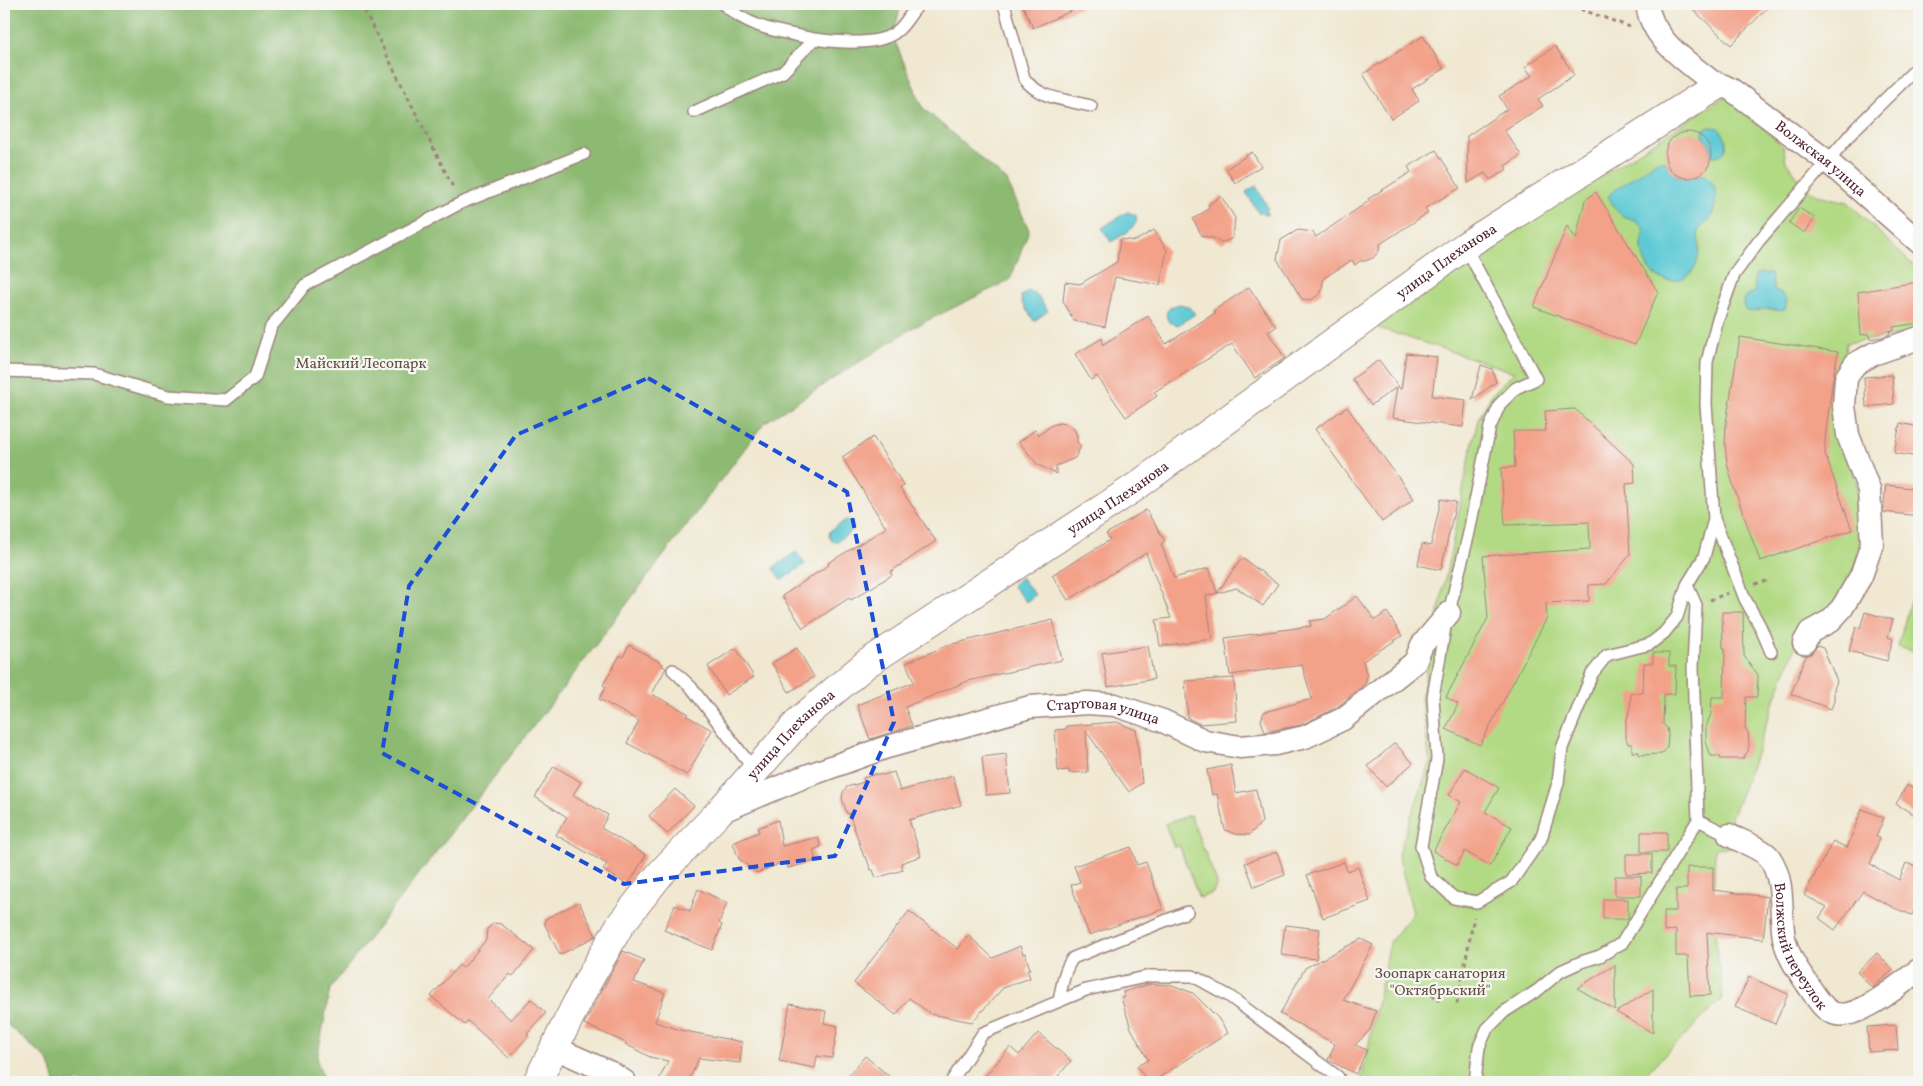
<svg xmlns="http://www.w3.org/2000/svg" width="1923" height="1086" font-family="Vollkorn,serif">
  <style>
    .green { fill: #b2da84; stroke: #7e7c58 }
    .forest { fill: #8dba72; stroke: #6c6c4e }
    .water { fill: #5ecad6; stroke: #547480 }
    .building { fill: #f3a189 }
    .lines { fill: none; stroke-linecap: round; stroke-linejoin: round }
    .service-casing { stroke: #9d847e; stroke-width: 14 }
    .minor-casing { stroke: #9d847e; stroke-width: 25 }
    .tertiary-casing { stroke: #9d847e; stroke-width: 30 }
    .path { stroke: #9d847e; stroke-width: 3; stroke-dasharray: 4 4; stroke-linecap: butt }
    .service { stroke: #fff; stroke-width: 11 }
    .minor { stroke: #fff; stroke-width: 22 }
    .tertiary { stroke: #fff; stroke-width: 28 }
    .marked { fill: none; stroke: #1d4ed8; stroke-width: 4; stroke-dasharray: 10 6; stroke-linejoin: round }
    .labels { text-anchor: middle; stroke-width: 4.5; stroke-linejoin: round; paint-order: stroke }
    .street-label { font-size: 15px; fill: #4a1f2b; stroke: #f6f6f2 }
    .park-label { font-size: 15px; fill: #644e41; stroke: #f6f6f2 }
  </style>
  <rect width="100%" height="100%" fill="#f6f6f2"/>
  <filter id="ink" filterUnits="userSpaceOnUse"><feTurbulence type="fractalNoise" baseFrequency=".02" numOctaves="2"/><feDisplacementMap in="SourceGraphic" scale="10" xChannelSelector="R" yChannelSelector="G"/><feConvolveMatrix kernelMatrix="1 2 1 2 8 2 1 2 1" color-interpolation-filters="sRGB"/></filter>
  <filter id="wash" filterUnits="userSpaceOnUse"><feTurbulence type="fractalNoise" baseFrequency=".0096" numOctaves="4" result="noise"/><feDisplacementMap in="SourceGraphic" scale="20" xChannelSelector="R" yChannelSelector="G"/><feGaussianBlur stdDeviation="1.12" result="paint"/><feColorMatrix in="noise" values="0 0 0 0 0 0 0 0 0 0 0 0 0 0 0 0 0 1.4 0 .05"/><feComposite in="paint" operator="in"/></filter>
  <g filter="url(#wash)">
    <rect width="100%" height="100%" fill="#f0e8d1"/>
    <path class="green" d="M1726,96L1783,146L1786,162L1805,186L1817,195L1848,202L1919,271V333L1846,343L1840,404L1865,526L1857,565L1836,602L1805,628L1794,650L1773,704L1753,763L1729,823L1728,847L1715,848L1713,914L1723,998L1637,1082H1361L1390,942L1413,913L1398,854L1430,763L1421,700L1471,450L1478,419L1492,394L1514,372L1369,325Z
      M1910,601L1919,603V653L1898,647Z
      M1190,815L1217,883L1213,893L1199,898L1179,845L1174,847L1165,824Z"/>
    <path class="forest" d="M4,4H901L893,37L923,108L1007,181L1029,230L1010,280L914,327L764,423L570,679L330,989L317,1060L324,1082H55L48,1060L4,1022Z"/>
    <path class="water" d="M1711,127L1719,128C1728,139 1732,156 1712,156L1710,146L1703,136L1704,129Z
      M1657,161H1665C1670,170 1676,178 1686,178C1691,178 1697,174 1702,175C1719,179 1718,204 1711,216C1708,221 1702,226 1698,231C1699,247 1702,264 1688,275C1681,280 1675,281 1666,280C1650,277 1642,261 1642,245C1642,239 1645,231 1642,226C1637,219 1628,219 1622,215C1615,211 1612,202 1608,196L1612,192Z
      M1256,186L1268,208L1266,209L1268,214L1265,215L1262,212L1259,214L1246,192Z
      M1127,212L1136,215C1140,228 1120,236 1111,242L1102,228Z
      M1761,273L1771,274L1774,289L1784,296L1787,300L1785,310C1777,312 1771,308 1764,309C1755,311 1741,317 1744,300L1746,296L1755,292L1754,280L1756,275Z
      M1029,291L1036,294L1048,311L1034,321L1022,303L1021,296Z
      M1180,304L1189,307L1195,314L1178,325L1169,322C1162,311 1170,306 1180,304Z
      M846,520L851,521L853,526V530L836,542L832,541L829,536L830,531Z
      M796,552L805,564L782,580L773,568Z
      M1021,577L1035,595L1026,602L1012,585Z"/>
    <g id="blocks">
      <path class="building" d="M1022,4H1087L1033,28Z
        M1687,4H1771L1731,45Z
        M1423,36L1444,69L1412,89L1419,101L1391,119L1363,74Z
        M1555,46L1574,75L1538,99L1543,106L1504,130L1521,155L1505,166L1507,169L1490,180L1485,173L1468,183L1467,136L1507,109L1499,96L1532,76L1525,67Z
        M1665 155a23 23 0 1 1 46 0a23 23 0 1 1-46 0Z
        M1436,150L1460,188L1425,208L1428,213L1380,244L1379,251L1373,258L1365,261H1360L1355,265L1352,260L1324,278L1321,293L1311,300L1302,299L1277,259L1281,240L1298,230L1313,232L1316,237L1369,201L1368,199L1411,172L1408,167Z
        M1252,152L1261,166L1235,183L1226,169Z
        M1596,192L1658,292L1635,345L1534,307L1567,226L1576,239L1585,200Z
        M1221,196L1235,218L1233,238L1221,243L1213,238L1202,236L1193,219L1210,208L1208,205Z
        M1799,208L1815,218L1805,233L1789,223Z
        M1154,230L1167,250L1160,285L1115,277L1105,327L1074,321L1063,301L1065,282L1080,284L1117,262L1120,239L1135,241Z
        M1917,282L1919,299V323L1893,327L1894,330L1889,331L1890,334L1882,337L1870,339L1869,334L1861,335L1858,292Z
        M1249,287L1276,327L1268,332L1285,358L1255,378L1232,344L1154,392L1157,396L1126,417L1097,376L1091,380L1075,354L1103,338L1102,345L1148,316L1166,344L1215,313L1213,311Z
        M1740,337L1838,352L1833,377L1825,439V454L1852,530L1760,561L1733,485L1727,463L1725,443L1726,423Z
        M1406,353L1437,357L1432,396L1466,400L1463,427L1392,418L1397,387L1371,405L1352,379L1379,360L1401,390Z
        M1481,365L1492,369L1496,382L1472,400Z
        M1892,375L1894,404L1866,407L1864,377Z
        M1347,407L1414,499L1382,522L1315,429Z
        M1575,409L1634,464L1635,483L1626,484L1630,555L1606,584L1589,585V601L1546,603L1547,618L1480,745L1446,729L1458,704L1446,697L1488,618L1483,556L1590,549L1589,522L1505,525L1501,468L1515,467L1513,431H1546L1545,411Z
        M1059,423L1066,424L1074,429L1077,436V442L1081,446L1075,458L1056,466V474L1037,464L1019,442L1035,430L1039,435L1052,425Z
        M1900,423L1919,427V457L1894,453Z
        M873,437L904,486L900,488L936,541L890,572L892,575L851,600L849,598L803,628L782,596L829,565L828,563L886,528L842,457Z
        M1886,485L1919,489V516L1883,512Z
        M1441,499L1456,502L1441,570L1418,565L1422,544L1431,546Z
        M1146,510L1165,541L1161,544L1174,578L1209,568L1217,593L1242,558L1278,584L1263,606L1237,588L1206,596L1212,639L1160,646L1156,620L1171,618L1146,553L1068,600L1052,575L1110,540L1106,534Z
        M1357,596L1375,620L1387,612L1402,636L1363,661L1367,677L1365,684L1336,708L1301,725L1265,732L1261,720L1264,712L1312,699L1302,665L1230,675L1225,638L1311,626L1310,621L1325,619Z
        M1722,612H1743L1744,656L1758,675L1757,697H1746L1745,728L1748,732L1749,745L1748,751L1743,759H1720V756H1711L1706,742V726L1711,714L1712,697H1724L1725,648H1723Z
        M1865,612L1893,620L1888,637L1893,639L1887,661L1849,651L1856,627L1860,628Z
        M1053,620L1062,660L968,681L905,707L912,726L870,739L857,705L914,682L906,663L948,645Z
        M629,645L663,664L662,666L666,668L652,694L689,714L687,716L712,730L687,775L627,743L639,721L599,699L606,687L603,685L620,655L623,657Z
        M1148,646L1154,679L1108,687L1102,653Z
        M1817,646L1823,648L1837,681L1834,689V701L1831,709L1791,694L1806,656L1811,654Z
        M736,648L754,677L726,695L708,666Z
        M797,648L814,677L789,692L772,663Z
        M1653,653H1669V666H1676L1675,694H1664L1663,724L1667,728L1668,734L1667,747L1662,754L1639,755V752H1632V744H1628L1626,738V722L1630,710L1631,693H1643L1644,663H1653Z
        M1234,678L1237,721L1200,724L1188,718L1185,681Z
        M1117,722L1136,730L1142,783L1129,792L1086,731L1088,772L1069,773V770L1058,771L1055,730L1066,729V726Z
        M1395,743L1413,763L1386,787L1368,766Z
        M1006,754L1010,793L986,795L982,757Z
        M1231,765L1236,793L1256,789L1262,822L1249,835L1235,834L1225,830L1217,794L1212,795L1207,770Z
        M554,766L581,782L573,795L608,815L601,828L646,855L628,885L603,870L607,864L556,835L567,817L535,797Z
        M1465,768L1499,788L1485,812L1512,827L1490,866L1465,851L1457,865L1433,851L1461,802L1449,795Z
        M894,772L900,791L953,776L961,805L909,820L921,856L901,863L903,870L876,878L873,870H871L866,857H864L849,813L847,814L842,798L843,792L847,787L864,782L863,778L876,774L883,775Z
        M1907,785L1919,792V803L1913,814L1896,804Z
        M675,789L694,806L667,834L649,816Z
        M1862,809L1884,818L1876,837L1880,838L1870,864L1899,880L1906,863L1919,868V895L1912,915L1894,908L1863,891L1835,930L1819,918L1827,907L1804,895L1833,841L1847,848Z
        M778,820L782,846L818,837L821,847L813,850L816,861L788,868L786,861L757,873L739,859L733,843L759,832L758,828Z
        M1641,832H1667V852H1641Z
        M1131,847L1137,865L1146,862L1163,909L1089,935L1071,885L1080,882L1074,866Z
        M1277,852L1285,875L1254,887L1245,863Z
        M1626,854H1652V873L1626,874Z
        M1344,862L1347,871L1358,867L1370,901L1323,918L1307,875Z
        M1687,867H1713V890L1768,897L1763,939L1707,932L1710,995L1690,996L1688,956H1676V930L1664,931V911H1676V889H1687Z
        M1615,876H1641V896H1615Z
        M698,889L727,903L719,923L722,925L712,950L664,930L675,905L690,911Z
        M1603,899H1628V919H1603Z
        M579,902L596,936L560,955L545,925V919Z
        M909,911L958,949L968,935L993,958L1020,946L1023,954L1025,953L1030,969H1027L1030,978L1003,988L972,1022L931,1014L909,998L896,1015L854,983Z
        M494,923L501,924L534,950L513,976L510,974L488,999L511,1020L531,999L546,1013L527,1034L529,1035L509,1058L468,1021L465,1025L431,996L459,965L463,968L486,940L487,929Z
        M1285,925L1320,929L1316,959L1281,955Z
        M1361,939L1373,945L1343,1000L1376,1011L1370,1030L1355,1045L1367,1050L1356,1074L1328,1060L1335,1044L1280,1014L1305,968Z
        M623,951L644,960L634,982L665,993L655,1022L680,1030L742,1042L740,1063L699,1058L688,1082H658L668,1061L650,1057L625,1044L626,1043L584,1024Z
        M1877,953L1893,970L1872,988L1857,972Z
        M1615,965V1010L1577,988Z
        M1749,977L1788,994L1775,1024L1735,1007Z
        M1150,984L1172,985L1193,993L1218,1018L1228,1033L1152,1082H1148L1137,1066L1148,1060L1131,1028L1121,998L1125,997L1123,992Z
        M1653,989V1033L1616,1012Z
        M790,1004L826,1011L824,1023L838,1026L832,1058L817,1056L815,1068L779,1061Z
        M1896,1025L1898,1050L1869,1052L1867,1027Z
        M1038,1033L1071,1061L1053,1082H980L1010,1047L1019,1055Z
        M865,1056L896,1082H843Z"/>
    </g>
  </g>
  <g filter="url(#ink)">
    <use href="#blocks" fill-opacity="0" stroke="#9d847e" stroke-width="1"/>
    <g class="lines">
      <g class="service-casing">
        <path id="service" d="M723,4C751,29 778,31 814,39
          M1004,4L1024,78C1038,99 1068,100 1091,106
          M694,112L783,72L814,39C836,42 879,47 897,31C906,24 911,12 919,4
          M1465,246L1536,379L1516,388L1500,404L1490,427L1468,537L1445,627L1433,697L1437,759L1421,846L1431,877L1454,898L1477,902L1511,882L1541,839L1558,783L1562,748L1592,674L1607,655L1650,644L1664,633L1677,617L1687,585L1704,557L1714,519
          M4,371L94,374L168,396L226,400L255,377L271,327L305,285L461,203L584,154
          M1771,652L1760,626L1745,599L1714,519L1706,404L1707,362L1717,322L1734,275L1758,242L1855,129L1919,66
          M673,670L691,687L755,771
          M1698,820L1729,835
          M1059,1001C1062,986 1064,969 1073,958L1187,912
          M951,1082L983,1033L1086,990L1150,976H1193L1229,996L1338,1077
          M1475,1082L1479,1047L1487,1029L1504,1012L1538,990L1561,971L1581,962L1600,956L1622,943L1698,820L1693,667L1696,605L1687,585"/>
      </g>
      <g class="minor-casing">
        <g id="minor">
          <path id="s1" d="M1647,4C1652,42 1690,63 1717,86H1724L1732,90L1827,161L1919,242"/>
          <path d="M1804,643L1810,632L1830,621L1842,608L1861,576L1872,544L1869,490L1848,435L1844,406L1846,378L1855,364L1873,354L1919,338"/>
          <path id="s2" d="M720,812L801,778L884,748L1030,707L1088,703L1115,705L1163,721L1205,741L1240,747L1275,744L1305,737L1343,719L1415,662L1422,645L1449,613"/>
          <path id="s3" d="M1729,835C1738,840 1763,849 1769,857C1786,882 1779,910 1784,938C1788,957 1798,970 1808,985C1815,995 1822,1009 1833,1013C1856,1023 1901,983 1919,970"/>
          <path d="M555,1048L611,1073L625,1082"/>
        </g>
      </g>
      <g class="tertiary-casing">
        <g id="tertiary">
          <path id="s4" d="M537,1082L588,981L620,925L660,874L719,812L800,720L866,664L1134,488L1465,246L1717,86"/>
        </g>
      </g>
      <path class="path" d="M361,4L454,189
        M1566,4L1633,28
        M1755,584L1767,581
        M1710,600L1728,593
        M1420,984L1439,1001
        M1457,1004L1474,917"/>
      <use href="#service" class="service"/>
      <use href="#minor" class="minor"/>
      <use href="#tertiary" class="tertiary"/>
    </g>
  </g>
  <path class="marked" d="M648,378L847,492L894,722L835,856L624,884L382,753L409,586L516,435Z"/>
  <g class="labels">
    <g class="street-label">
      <text dy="5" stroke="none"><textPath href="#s1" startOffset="239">Волжская улица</textPath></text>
      <text dy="5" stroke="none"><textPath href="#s4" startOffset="1244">улица Плеханова</textPath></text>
      <text dy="5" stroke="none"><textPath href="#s4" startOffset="839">улица Плеханова</textPath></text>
      <text dy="5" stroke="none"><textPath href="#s2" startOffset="402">Стартовая улица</textPath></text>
      <text dy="5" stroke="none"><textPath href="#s4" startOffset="434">улица Плеханова</textPath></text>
      <text dy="5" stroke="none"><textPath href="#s3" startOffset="142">Волжский переулок</textPath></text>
    </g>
    <g class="park-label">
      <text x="361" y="368">Майский Лесопарк</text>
      <text x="1440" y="978">Зоопарк санатория<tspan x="1440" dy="17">"Октябрьский"</tspan></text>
    </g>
  </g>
  <rect width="1923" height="1086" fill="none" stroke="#f6f6f2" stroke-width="20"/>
</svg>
